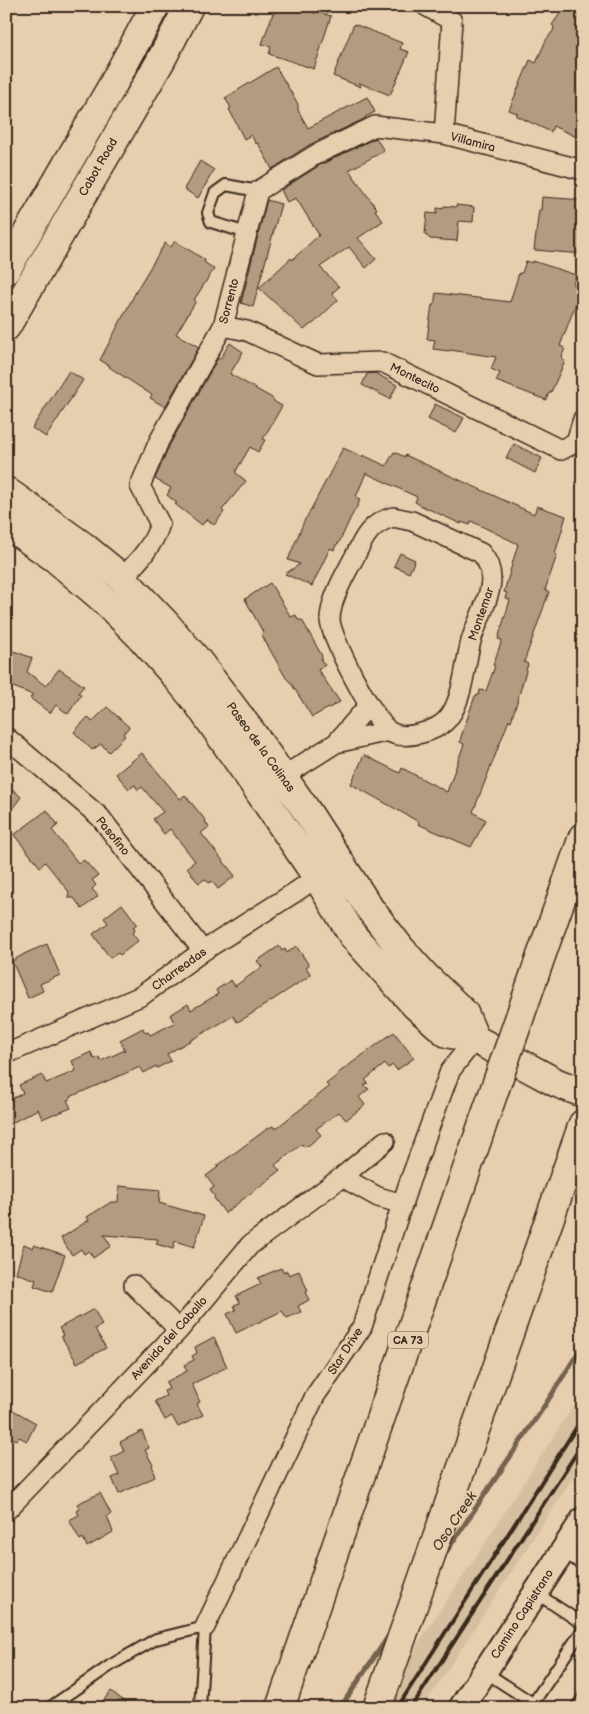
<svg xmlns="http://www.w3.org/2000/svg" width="589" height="1714" font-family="'Balsamiq Sans',sans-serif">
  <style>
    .built { fill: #d6bfa0 }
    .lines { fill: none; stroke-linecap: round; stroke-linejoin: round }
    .stream { stroke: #75624f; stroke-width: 5 }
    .building { fill: #b29b81; stroke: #3b2a1e }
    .service-casing { stroke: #3b2a1e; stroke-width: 14 }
    .minor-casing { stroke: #3b2a1e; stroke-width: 22 }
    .tertiary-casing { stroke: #3b2a1e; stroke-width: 28 }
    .secondary-casing { stroke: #3b2a1e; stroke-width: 31 }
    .motorway-casing { stroke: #3b2a1e; stroke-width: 31 }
    .service { stroke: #e6ceae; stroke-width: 10 }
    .minor { stroke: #e6ceae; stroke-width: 19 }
    .tertiary { stroke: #e6ceae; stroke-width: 24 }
    .secondary { stroke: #e6ceae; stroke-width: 28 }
    .motorway { stroke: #e6ceae; stroke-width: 28 }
    .rail { stroke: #3b2a1e; stroke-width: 4 }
    .motorway-bridge-casing { stroke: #3b2a1e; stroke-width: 31; stroke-linecap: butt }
    .motorway-bridge { stroke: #e6ceae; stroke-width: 28 }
    .labels { text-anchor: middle; stroke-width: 4.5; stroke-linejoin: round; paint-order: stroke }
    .shield { fill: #e6ceae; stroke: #6e5b49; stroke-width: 1 }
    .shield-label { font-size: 11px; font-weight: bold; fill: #3b2a1e }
    .street-label { font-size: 12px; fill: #3b2a1e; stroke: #e6ceae }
    .water-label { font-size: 14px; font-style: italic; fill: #4e3d2e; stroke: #e6ceae }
  </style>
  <rect width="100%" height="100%" fill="#e6ceae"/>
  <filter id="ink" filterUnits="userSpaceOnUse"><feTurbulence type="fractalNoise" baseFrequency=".02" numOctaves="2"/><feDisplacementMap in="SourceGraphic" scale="10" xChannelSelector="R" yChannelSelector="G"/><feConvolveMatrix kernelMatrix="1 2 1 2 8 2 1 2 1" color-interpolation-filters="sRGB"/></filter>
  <g filter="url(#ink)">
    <path class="built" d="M583,1391V1462L424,1706L423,1708H374L470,1566Z"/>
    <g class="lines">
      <path class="stream" d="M444,1555L545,1405L583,1345
        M340,1708L390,1634"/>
    </g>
    <path class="building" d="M278,6H294L315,13V11L331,16L314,69L269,54L271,47L262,44L273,13H275Z
      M565,6H583V76L580,82L583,84V140L553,126L551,132L517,116V113L509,110L530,60L536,63L546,40L553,31L554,27L552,25Z
      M354,24L402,43L400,49L409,52L390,95L359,83L361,87L333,76Z
      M276,67L298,104V110L308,128L367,97L375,112L365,117L366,118L309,145L272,169L258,143L256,144L251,135L244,139L229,109L231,108L225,98Z
      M376,138L384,151L349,170L377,209L375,210L383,221L358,238L376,259L366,268L349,247L320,267L339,287L332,293L338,300L314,323L310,325L304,330L259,288L291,258L292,260L319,235L296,198L287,202L281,190L320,165Z
      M200,161L214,170L198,198L184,189Z
      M542,197L583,200V254L534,250L539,210H541Z
      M267,200L281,204L253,307L241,303Z
      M456,205L474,207L473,222L459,221L457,241L430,239L425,234L427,213L437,214V208L443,209L444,206L456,207Z
      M175,241L205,260L204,262L214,269L194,300L196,301L176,334L199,347L165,407L150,398L152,395L109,367L110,366L100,360L139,286L165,243L171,247Z
      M526,261L533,263V261L576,275L573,284L582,287L560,346L565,348L562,356L563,357L562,360L565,361L551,392L549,393L546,400L496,381L500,373L491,369L496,357L450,350L449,351L433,349L435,340L427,339L432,305H434L436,293L510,302L519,273H522Z
      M230,343L243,352L230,374L272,398L275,402L282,406L263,439L265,440L258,452L250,447L236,471V473L246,481L222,510L224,512L214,525L207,519L202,525L175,504L177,503L167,495L171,488L155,479L169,446L218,358L220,359Z
      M69,371L83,380L46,437L32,428Z
      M375,373L397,385L390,399L362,385L367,374Z
      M435,404L464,418L456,433L428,419Z
      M514,444L542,458L535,473L506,458Z
      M343,448L363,457V455L386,466L394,452L405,457V455L534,514L537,506L566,516L555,554L557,555L545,590L549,592L524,662L528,664L517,702L511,721L509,720L473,812L486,820L471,847L420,825L418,824L419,822L351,784L364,755L400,773L402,768L447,792L464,744L460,742L461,737L475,696L479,695L480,690L486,691L495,666L493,665L502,640L498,639L510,600L505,598L507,593L504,592L518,544L471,521L470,525L461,522V524L422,506L415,502L417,497L366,473L356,497L360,499L358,505L351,517L339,543L336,545L334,550L330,548L312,586L285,574L300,564L288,560L305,519L307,517Z
      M400,553L415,560L409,573L394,566Z
      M270,583L291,617L296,615L298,620H302L322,656L321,660L325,665L318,670L340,702L312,717L291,683L286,678L265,641L262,635L264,634L245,599Z
      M6,648L32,658L27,672L46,686L59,669L84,686L78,693L81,695L68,714L56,705L50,713L30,698L33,695L6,684Z
      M107,707L129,727L123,734L125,736L109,752L101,744L92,750L74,732L88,717L92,722Z
      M142,753L180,799L185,795L206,821L205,822L209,827L201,833L235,876L218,889L212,881L209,883L205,879L199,883L196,880L187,867L195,861L170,829L164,834L153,819L163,812L142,787L138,790L135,785L129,789L116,774Z
      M6,783L21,797L6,817Z
      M47,810L58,825L52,830L79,864L84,860L98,876L92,880L96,885L92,889L98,896L82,909L74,898H68L69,892L45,862L40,867L14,835Z
      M122,904L137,924L133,927L135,930L132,933L138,941L120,955L118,953L110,958L93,934L108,923L104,918Z
      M47,944L60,975L40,984L43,991L28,998L12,961L26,953Z
      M279,946L282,951L285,949L287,953L296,946L309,965L306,967L311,975L245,1018L237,1022L233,1016L167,1054L171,1061L157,1068L156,1066L144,1073L140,1067L70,1097V1099L67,1100L71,1108L56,1114V1113L42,1119L38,1109L6,1126V1102L23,1093L19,1085L42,1075L46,1083L76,1071L72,1061L91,1052L94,1059L99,1057L101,1061L125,1050L120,1040L143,1028L145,1033L148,1032L150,1035L175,1023L170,1015L188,1004L191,1010L218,994L216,990L231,980L235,986L262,967L257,961Z
      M394,1032L414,1058L397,1070L393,1065L388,1068L385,1064L365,1080L368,1083L364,1086L369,1089L359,1097L365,1105L346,1120L339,1112L316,1129L321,1135L309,1145L304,1147L302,1144L275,1165L280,1171L225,1213L214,1198L215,1197L210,1190L214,1187L206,1176L218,1167L217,1166L267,1129L273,1126L275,1129L329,1087L326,1084L338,1075L337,1074Z
      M119,1186L160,1190L159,1203L204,1216L194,1247L175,1241L173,1249L156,1244L158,1239L104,1235L111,1246L93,1258L89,1251L84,1254L81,1249L72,1255L61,1238L89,1220L87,1217L111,1202H118Z
      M24,1244L33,1248L34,1245L65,1255L52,1292L34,1286L36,1280L16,1273Z
      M281,1268L283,1272L287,1271L289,1275L299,1271L308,1291L305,1292L309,1300L298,1306L301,1312L287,1318L282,1311L236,1333L227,1314L236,1310L234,1305L240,1303L236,1296L261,1284L258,1278Z
      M94,1309L102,1325L95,1329L106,1348L77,1363L61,1336L63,1335L59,1328Z
      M214,1337L227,1367L192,1384L200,1402L197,1404L203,1415L178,1427L172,1416L165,1420L155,1401L166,1396L164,1391L169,1389L166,1382L187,1371L184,1365L194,1360L192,1356L197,1353L195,1347Z
      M6,1406L36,1423L27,1441L19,1437L17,1440L6,1435Z
      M142,1431L149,1448L145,1450L153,1465L152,1466L154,1470L153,1471L155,1477L119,1494L112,1478L119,1475L111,1458L124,1451L120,1442Z
      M100,1493L111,1514L107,1516L113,1532L87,1547L83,1538L80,1540L69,1520L79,1515L77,1511L80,1509L77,1504Z
      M111,1691L133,1708H97Z"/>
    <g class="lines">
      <g class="service-casing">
        <path id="service" d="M247,233L211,222L208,213L215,193L226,185L258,191
          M563,1552L583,1565
          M536,1593L583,1624
          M485,1672L531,1702H534L583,1629
          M49,1708L111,1665L156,1639L205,1627L200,1708
          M576,1708L583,1698"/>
      </g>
      <g class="minor-casing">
        <path id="minor" d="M426,6L452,21L444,134
          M223,326L247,331L318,364L382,362L561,450L576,442L583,419
          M393,517L412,521L481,553C505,580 479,612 471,641C465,664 463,699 449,717C439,731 405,741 390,732C375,722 330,638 330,619C331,598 345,575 355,556C364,537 371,523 393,517Z
          M122,578C138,562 153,546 160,524L140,486L159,441L223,326L258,191L315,155L375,126L444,134L583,170
          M6,737L100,817L203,951
          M336,743L389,731
          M282,777L336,743L369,705
          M6,1054L141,996L203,951L297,891L327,870
          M342,1177L385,1141
          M134,1285L179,1330
          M6,1511L179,1330L250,1245L342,1177L378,1197L403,1204
          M205,1627L315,1396L362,1327L409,1183L450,1071L475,1039"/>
      </g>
      <g class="tertiary-casing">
        <path id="tertiary" d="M461,1708L583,1520"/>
      </g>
      <g class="secondary-casing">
        <path id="secondary" d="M6,270L111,88L155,6
          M6,327L160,62L189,6
          M6,491L83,546L122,578L166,624L197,660L252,733L306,810L370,909L401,949L426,977L464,1013L475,1039
          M6,524L55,558L103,599L139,635L178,679L197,702L252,781L317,877L353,936L415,1005L447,1033L475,1039L557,1083L583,1093"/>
      </g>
      <g class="motorway-casing">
        <path id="motorway" d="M535,973L583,837
          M377,1708L583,1124"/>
      </g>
      <use href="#service" class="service"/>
      <use href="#minor" class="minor"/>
      <use href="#tertiary" class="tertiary"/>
      <use href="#secondary" class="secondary"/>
      <use href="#motorway" class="motorway"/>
      <path class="rail" d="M397,1708L583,1417
        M411,1708L583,1443"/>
      <g class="motorway-bridge-casing">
        <path id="motorway-bridge" d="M280,1708L535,973"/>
      </g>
      <use href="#motorway-bridge" class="motorway-bridge"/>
    </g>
  </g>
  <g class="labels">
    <rect class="shield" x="388" y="1331.5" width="40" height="17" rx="4"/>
    <g class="shield-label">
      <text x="408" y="1344">CA 73</text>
    </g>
    <g class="street-label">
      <text transform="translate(473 142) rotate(15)" y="4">Villamira</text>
      <text transform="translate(98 167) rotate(-60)" y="4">Cabot Road</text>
      <text transform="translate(229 301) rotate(-75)" y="4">Sorrento</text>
      <text transform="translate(415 378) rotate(26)" y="4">Montecito</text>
      <text transform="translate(481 614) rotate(-71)" y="4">Montemar</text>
      <text transform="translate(261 747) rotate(54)" y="4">Paseo de la Colinas</text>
      <text transform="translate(113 836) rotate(51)" y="4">Pasofino</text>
      <text transform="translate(179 969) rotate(-36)" y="4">Charreadas</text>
      <text transform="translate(169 1338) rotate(-48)" y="4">Avenida del Caballo</text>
      <text transform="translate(345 1351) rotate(-57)" y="4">Star Drive</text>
      <text transform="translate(522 1614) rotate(-57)" y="4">Camino Capistrano</text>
    </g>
    <g class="water-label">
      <text transform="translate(454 1521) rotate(-56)" y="5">Oso Creek</text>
    </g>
  </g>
  <rect width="589" height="1714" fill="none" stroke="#e6ceae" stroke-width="25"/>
  <rect x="12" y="12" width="564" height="1689" fill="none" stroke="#3b2a1e" stroke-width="2" filter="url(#ink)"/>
</svg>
